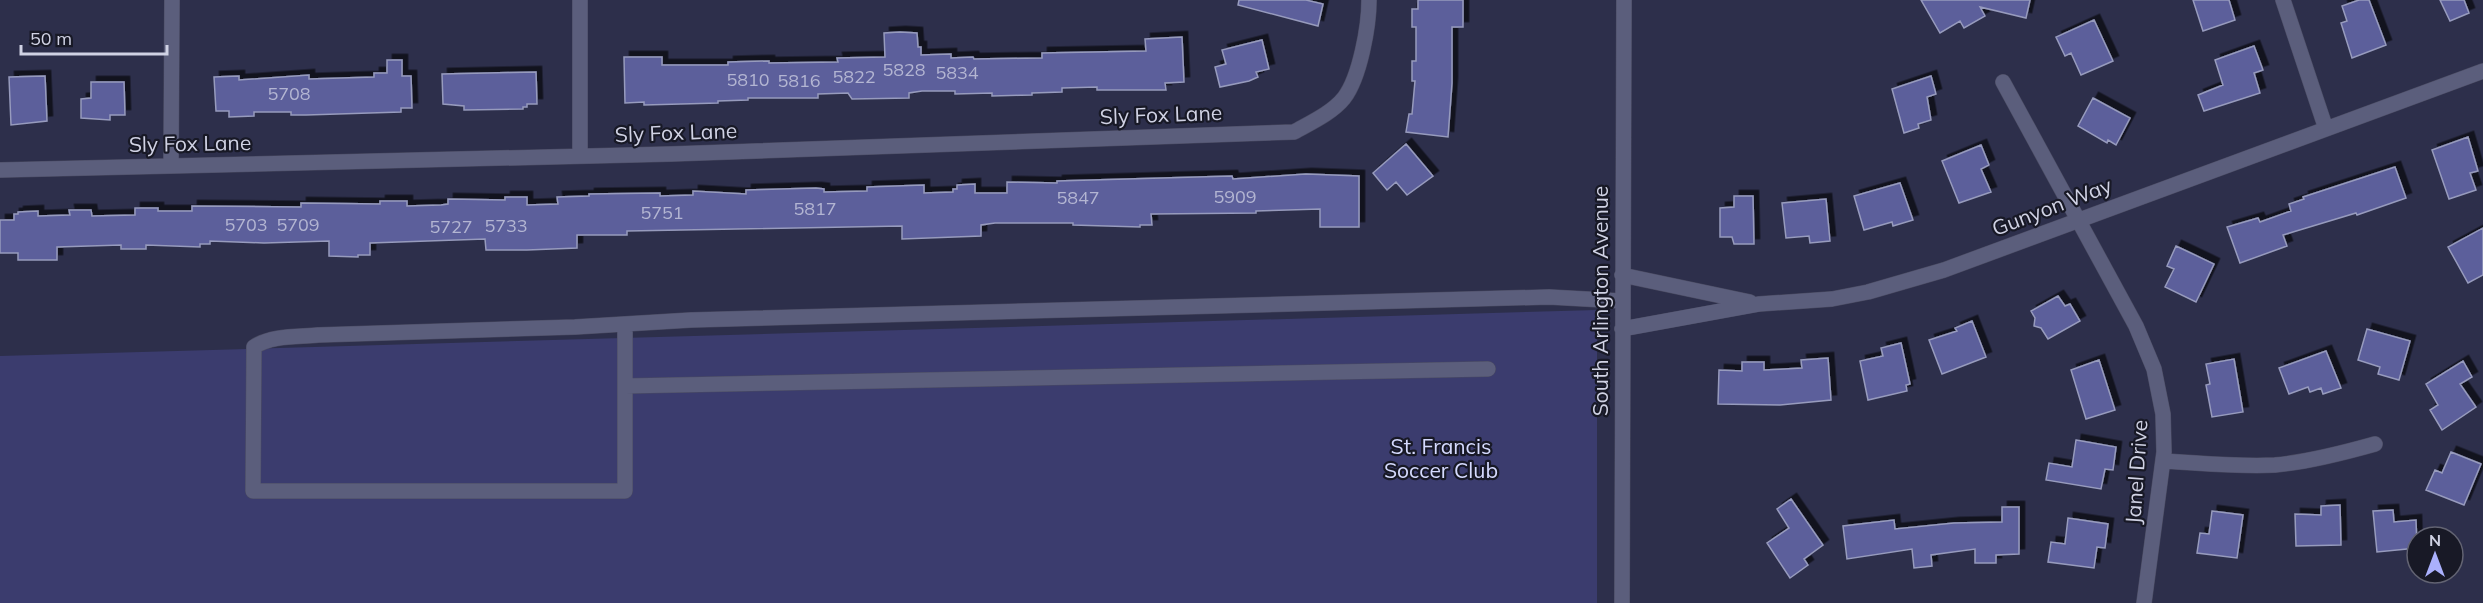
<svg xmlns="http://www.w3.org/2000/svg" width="2483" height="603" font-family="Mulish,sans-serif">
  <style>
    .green { fill: #3b3c6e }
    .building { fill: #5b5e9b; stroke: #979bbd; stroke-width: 1.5; filter: url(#shadow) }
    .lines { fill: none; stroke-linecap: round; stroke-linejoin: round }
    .minor-casing { stroke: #4a4b62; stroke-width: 16 }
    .minor { stroke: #5b5e7c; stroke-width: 15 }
    .labels { text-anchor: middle; stroke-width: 4.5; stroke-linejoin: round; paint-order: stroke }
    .number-label { font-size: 18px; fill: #b3b5d2 }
    .street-label { font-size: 21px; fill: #d0d2e4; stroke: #181926 }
    .park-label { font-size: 21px; fill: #d5dafe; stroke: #181926 }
  </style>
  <defs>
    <filter id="shadow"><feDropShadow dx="5.5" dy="-5.5" stdDeviation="0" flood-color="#0009"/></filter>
  </defs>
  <rect width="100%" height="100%" fill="#2d2f4b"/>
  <path class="green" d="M1597,310V603H0V356Z"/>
  <path class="building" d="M1239,0H1306L1323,4L1318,26L1238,5Z
    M1418,0H1463V27H1452V83L1448,137L1406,132L1409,114H1412L1415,81H1412V61H1416V27H1412V9H1418Z
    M1921,0H2030L2026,18L1980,7L1985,16L1964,28L1960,21L1940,33Z
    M2193,0H2229L2235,20L2203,31Z
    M2359,0H2369L2386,45L2352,58L2341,23L2347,21L2342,6Z
    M2440,0H2464L2469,13L2450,21Z
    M2094,20L2113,61L2081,75L2071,53L2065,56L2056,37Z
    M900,32L917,33L918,47H921V55L951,54V58L973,57L974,59L1042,58V53L1146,51L1145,39L1182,37L1184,82L1165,83L1166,90H1097V87L1062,88V92L1032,93V95L992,96V93L955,94V91H922L909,93V98L852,99L848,93L818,94V98H748V100L718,101V103L644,105V102L625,103L624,57H662V65H728V62L769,61V63L838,62L837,58L885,57L884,33Z
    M1262,40L1269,69L1256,72L1258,77L1249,81L1220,87L1215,67L1226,64L1222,50Z
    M2254,46L2263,70L2254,73L2260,93L2204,111L2198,95L2223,85L2215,60Z
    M387,60H402V76H411L412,108H401V112L306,115H291V112H254V116L229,117V111H216L214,77L239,76V80L309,75V79L374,77V73H387Z
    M536,72L537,104H527V107H523V109L464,110V106L443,104L442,74Z
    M45,76L47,121L11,125L9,77Z
    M1931,76L1936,94L1927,97L1931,120L1918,124L1919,128L1904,133L1892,89Z
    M91,82H124L125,115H110V120L81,118V99L91,98Z
    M2093,98L2130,118L2116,145L2108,140L2107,143L2078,126Z
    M2468,137L2478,171L2470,173L2476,190L2449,199L2432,150Z
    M1406,144L1433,176L1407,195L1396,182L1387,190L1373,173Z
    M1981,145L1989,165L1981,169L1991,192L1959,203L1942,161Z
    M2395,167L2406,198L2357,215L2356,213L2283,235L2287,246L2240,263L2227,227L2258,218L2260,222L2291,211L2289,204L2304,199L2303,197Z
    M1306,174L1359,176V227H1320V209L1256,211V213L1151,214L1152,225H1140V227L1073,225V223H995L981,225V236L902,239V226L627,231V235H577V248L527,250H486L485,239L370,243V255H358V257L329,256V241L264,243L210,241V244H200V247L146,245V249H121V245L57,247V260H18V253H0V220H14V214H18V212L38,211V216L70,215L69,210H91L92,216L135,215V208H158V211H192V206L301,207V203L380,204V201H407V206L441,205L448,204V199L505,200V197H527V205L558,204L557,197L589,196V194L660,193V196L693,195V191L746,194V190L816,188L824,189V192L867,191V187L924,185V193L953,192V189H957V185L975,184V193H1007V182L1057,183V181L1232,176L1233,179Z
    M1900,183L1913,220L1893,226L1892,222L1864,230L1854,196Z
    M1734,196H1753L1754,244H1734L1732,237H1720V208L1734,207Z
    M1826,199L1830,241L1810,243L1809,236L1786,238L1782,203Z
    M2483,228V275L2468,283L2448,247Z
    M2176,246L2214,264L2196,302L2165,287L2174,269L2167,266Z
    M2058,296L2065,306L2070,304L2080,321L2048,339L2041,328L2034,326L2035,318L2031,311Z
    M1972,321L1986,357L1942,374L1929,340L1957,331L1955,328Z
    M2367,329L2410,341L2399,380L2378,374L2380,367L2358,360Z
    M1901,343L1910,384L1906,385L1907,391L1868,400L1860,361L1883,356L1881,348Z
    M2326,351L2341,388L2323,394L2321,388L2310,392L2308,387L2289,394L2279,368Z
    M1828,358L1831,400L1780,405L1718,404L1719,370L1742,371V362H1764V370L1802,368L1801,360Z
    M2234,359L2243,412L2212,417L2206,385L2210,384L2206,364Z
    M2099,360L2115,410L2086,419L2071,370Z
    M2463,361L2472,377L2460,384L2476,407L2442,430L2430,410L2438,405L2426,384Z
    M2076,440L2116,447L2113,470L2105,469L2101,489L2046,480L2049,463L2072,467Z
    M2451,452L2481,464L2464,505L2426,490L2435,470L2442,473Z
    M1791,499L1823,545L1804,559L1808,565L1790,578L1767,543L1789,528L1777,509Z
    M2340,505L2341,545L2296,546L2295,514L2321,515V506Z
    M2002,507H2019V554L1996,555V563H1975V549L1931,555L1932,566L1914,568L1912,549L1847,559L1843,526L1894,520L1895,529L1954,523L2002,522Z
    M2393,510L2394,522L2416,520L2417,548L2377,552L2373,511Z
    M2212,511L2243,515L2237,558L2197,553L2200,533L2209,534Z
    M2068,518L2108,524L2105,548L2097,547L2094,568L2048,562L2051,542L2065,544Z"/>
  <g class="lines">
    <g class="minor-casing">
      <path id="minor" d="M580,0V156
        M2283,0L2326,129
        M2003,82L2136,326L2154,369L2163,414L2164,452L2144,603
        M171,166L172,0
        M0,170L671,154L1294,132C1310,123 1332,113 1344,98C1360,77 1369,26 1369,0
        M1622,275L1750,302
        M625,324V491H253L254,347C271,335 299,337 318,335L575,327L691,320L1549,297L1622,301
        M1622,329L1759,304L1832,299L1868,292L1944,270L2483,71
        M625,386L1488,369
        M2164,461C2201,463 2238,467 2275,465C2309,462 2343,453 2375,444
        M1622,603L1624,0"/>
    </g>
    <use href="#minor" class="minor"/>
  </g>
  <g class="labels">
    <g class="number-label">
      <text x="904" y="76">5828</text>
      <text x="957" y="79">5834</text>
      <text x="854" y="83">5822</text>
      <text x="748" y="86">5810</text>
      <text x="799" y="87">5816</text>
      <text x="289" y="100">5708</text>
      <text x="1235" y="203">5909</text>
      <text x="1078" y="204">5847</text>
      <text x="815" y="215">5817</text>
      <text x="662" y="219">5751</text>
      <text x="246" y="231">5703</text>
      <text x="298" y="231">5709</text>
      <text x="506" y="232">5733</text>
      <text x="451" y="233">5727</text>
    </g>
    <g class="street-label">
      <text transform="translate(1161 115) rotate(-2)" y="7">Sly Fox Lane</text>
      <text transform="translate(676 133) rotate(-2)" y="7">Sly Fox Lane</text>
      <text transform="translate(190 144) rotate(-1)" y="7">Sly Fox Lane</text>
      <text transform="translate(2052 207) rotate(-21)" y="7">Gunyon Way</text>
      <text transform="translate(1601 301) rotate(-90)" y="7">South Arlington Avenue</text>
      <text transform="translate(2137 472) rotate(-86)" y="7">Janel Drive</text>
    </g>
    <g class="park-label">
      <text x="1441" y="454">St. Francis<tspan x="1441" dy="24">Soccer Club</tspan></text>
    </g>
  </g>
  <g transform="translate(2435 555)"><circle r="28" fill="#181926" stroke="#626372" stroke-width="1.5"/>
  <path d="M0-4.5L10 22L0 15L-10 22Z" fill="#aab0fc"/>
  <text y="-9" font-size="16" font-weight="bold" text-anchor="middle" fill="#d0d2e4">N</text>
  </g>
  <path d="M21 45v9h146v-9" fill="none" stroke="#d0d2e4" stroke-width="3"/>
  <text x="30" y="45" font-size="18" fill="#d0d2e4" stroke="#181926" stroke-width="4.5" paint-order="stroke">50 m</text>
</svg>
